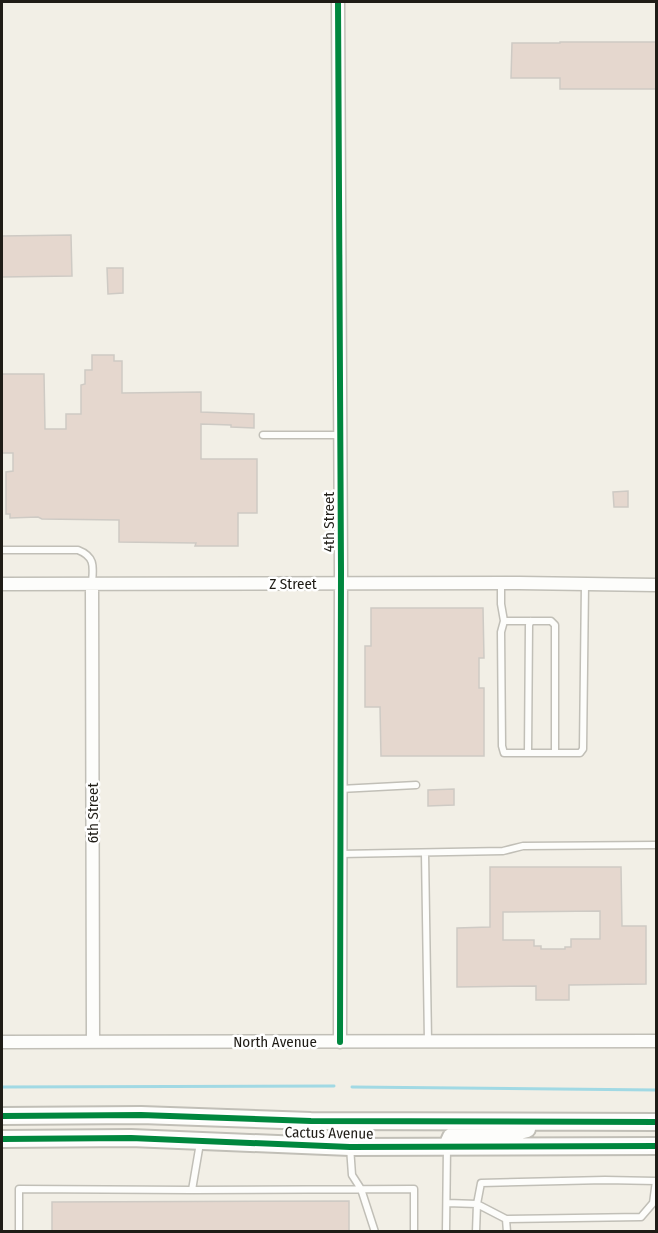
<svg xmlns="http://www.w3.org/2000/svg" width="658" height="1233" font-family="'Fira Sans Condensed',sans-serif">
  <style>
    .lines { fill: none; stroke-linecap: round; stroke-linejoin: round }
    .stream { stroke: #a1d9e4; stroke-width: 3 }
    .building { fill: #e5d7ce; stroke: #cecac4; stroke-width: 1.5; fill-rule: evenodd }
    .service-casing { stroke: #c1bfb7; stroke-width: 9 }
    .minor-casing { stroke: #c1bfb7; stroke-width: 15 }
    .secondary-casing { stroke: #c1bfb7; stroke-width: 20 }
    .service { stroke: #fdfdfb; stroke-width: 6 }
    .minor { stroke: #fdfdfb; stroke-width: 12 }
    .secondary { stroke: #fdfdfb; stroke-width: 16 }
    .cycleway-casing { stroke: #fff; stroke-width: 10 }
    .cycleway { stroke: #00873e; stroke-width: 6 }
    .labels { text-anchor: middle; stroke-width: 5; stroke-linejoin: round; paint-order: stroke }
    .street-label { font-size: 15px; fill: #1f1c16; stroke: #fff }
  </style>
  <rect width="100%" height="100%" fill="#f2efe6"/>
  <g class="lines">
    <path class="stream" d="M2,1087L334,1086
      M352,1087L656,1090"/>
  </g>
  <path class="building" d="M560,42H657V89H560V78H511L512,43H560Z
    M71,235L72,276L2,277V236Z
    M107,268H123V293L108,294Z
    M92,355H114V361H122V393L201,392V412L254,414V428L231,427V425L201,424V459H257V513H238V546H195L196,543L119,542V520L42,519L38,517L10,518V514H6V472L13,471V453H2V374H44L45,429H66V414H81V385L85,384V370H92Z
    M628,491V507H614L613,492Z
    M371,608H483L484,658H479V688H484V756H381L380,707H365V646H371Z
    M454,789V805L428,806V790Z
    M490,867H621L622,926H646V984L569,985V1000H536V986L457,987V928L490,927ZM600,911V939H571V947H565V949H541V946H534V940H503V912Z
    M349,1201V1232H52V1202Z"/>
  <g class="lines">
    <g class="service-casing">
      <path id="service" d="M263,435H340
        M2,550H78C96,557 93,568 92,583
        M501,583V604L504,621L501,632L502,746L504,753H580L583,749L585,584
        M504,621H551L555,625V753
        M528,753L529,625L531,621
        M340,789L416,785
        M425,853L428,1041
        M340,854L503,851L523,846L656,845
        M200,1143L192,1190L414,1189V1232
        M350,1147L352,1175L361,1189L375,1232
        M447,1203L477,1204L506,1219L641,1217L653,1203L656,1181L605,1180L481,1183L477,1204L476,1232
        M506,1219L507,1232
        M19,1232V1189L192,1190
        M446,1232L447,1147"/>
    </g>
    <g class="minor-casing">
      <path id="minor" d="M338,2L341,571L340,1042
        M2,584L519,583L656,585
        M92,584L93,1042
        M2,1042L656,1041"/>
    </g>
    <g class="secondary-casing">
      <path id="secondary" d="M2,1116L141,1115L311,1121L656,1122
        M2,1139L131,1138L350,1147L656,1146
        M447,1146L451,1137C461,1132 473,1135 484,1135C498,1135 513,1133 527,1129"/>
    </g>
    <use href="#service" class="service"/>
    <use href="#minor" class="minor"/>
    <use href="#secondary" class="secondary"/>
    <g class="cycleway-casing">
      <path id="cycleway" d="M338,2L341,571L340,1042
        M2,1116L141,1115L311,1121L656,1122
        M2,1139L131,1138L350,1147L656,1146"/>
    </g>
    <use href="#cycleway" class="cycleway"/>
  </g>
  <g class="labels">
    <g class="street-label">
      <text transform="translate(329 522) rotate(-90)" y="5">4th Street</text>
      <text x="293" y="589">Z Street</text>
      <text transform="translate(93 813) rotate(-90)" y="5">6th Street</text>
      <text x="275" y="1047">North Avenue</text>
      <text transform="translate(329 1133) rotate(1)" y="5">Cactus Avenue</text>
    </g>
  </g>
  <rect width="658" height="1233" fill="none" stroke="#1f1c16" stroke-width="6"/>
</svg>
